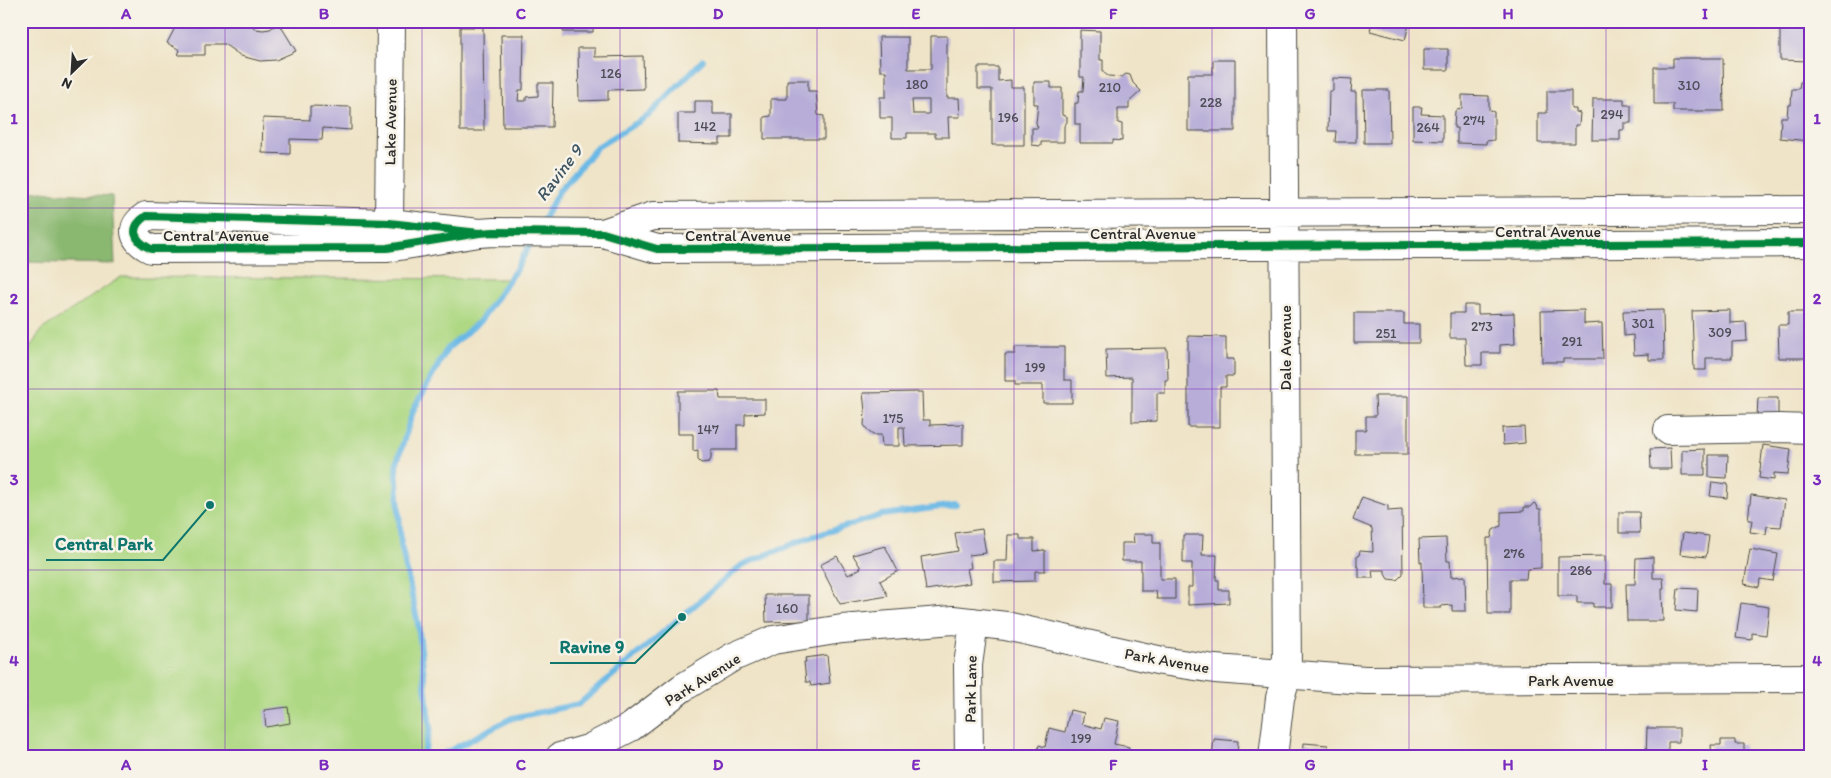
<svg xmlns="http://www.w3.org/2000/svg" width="1831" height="778" font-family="Itim,sans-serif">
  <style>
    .green { fill: #aed883; stroke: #6c8257 }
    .forest { fill: #8ab871; stroke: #5a724e }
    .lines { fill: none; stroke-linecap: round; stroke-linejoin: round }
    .stream { stroke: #6cb9e6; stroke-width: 6 }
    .building { fill: #b7add8; fill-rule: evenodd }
    .minor-casing { stroke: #484742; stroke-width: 30 }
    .minor { stroke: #fff; stroke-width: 28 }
    .cycleway-casing { stroke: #f7f3e8; stroke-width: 11 }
    .cycleway { stroke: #00873e; stroke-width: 8 }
    .grid { fill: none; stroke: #7b2cbf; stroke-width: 1; stroke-opacity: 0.55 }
    .labels { text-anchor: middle; stroke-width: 5; stroke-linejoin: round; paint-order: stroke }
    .number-label { font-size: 14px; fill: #4e4c56 }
    .street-label { font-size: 16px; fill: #2b2b2b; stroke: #f7f3e8 }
    .water-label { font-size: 18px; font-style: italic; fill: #3e5663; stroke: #f7f3e8 }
    .leader { fill: none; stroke: #0f766e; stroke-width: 2 }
    .callout-dot { fill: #0f766e; stroke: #f7f3e8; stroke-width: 2 }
    .callout-label { font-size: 18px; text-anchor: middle; font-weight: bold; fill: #0f766e; stroke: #f7f3e8; stroke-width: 5; stroke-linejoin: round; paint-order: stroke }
    .neatline { fill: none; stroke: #7b2cbf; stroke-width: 2 }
    .grid-label { font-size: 16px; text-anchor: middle; font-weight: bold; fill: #7b2cbf }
  </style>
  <rect width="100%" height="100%" fill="#f7f3e8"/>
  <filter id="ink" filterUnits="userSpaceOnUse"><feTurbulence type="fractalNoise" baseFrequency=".02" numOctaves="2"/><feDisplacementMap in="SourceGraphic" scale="10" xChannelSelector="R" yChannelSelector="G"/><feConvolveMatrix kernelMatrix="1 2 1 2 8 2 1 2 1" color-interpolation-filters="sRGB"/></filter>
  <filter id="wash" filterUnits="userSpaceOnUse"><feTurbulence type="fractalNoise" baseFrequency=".0096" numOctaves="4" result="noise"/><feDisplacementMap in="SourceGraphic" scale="20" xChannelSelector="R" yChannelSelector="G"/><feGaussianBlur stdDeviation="1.12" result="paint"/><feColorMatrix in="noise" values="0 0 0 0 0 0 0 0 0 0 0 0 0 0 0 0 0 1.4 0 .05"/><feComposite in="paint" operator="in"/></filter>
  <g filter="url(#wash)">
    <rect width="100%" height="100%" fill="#efe4c7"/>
    <path class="green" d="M121,277L509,279L480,321L447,349L413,411L396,465L401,545L418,624L430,728L423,757H21V363L41,330Z"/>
    <path class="forest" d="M21,191L112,196L115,264L21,262Z"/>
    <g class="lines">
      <path class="stream" d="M540,226L559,191L597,147L648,116L703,60
        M423,757L430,728L418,624L401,545L396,465L413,411L447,349L480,321L517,268L533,239
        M438,757L512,718L579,704L742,565L808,538L882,515L956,505"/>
    </g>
    <g id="blocks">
      <path class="building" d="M185,21H245L256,29L263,30L270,29L279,23L296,51L276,60L260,61L241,56L224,44H205V55H178L180,50L167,43L177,24H185Z
        M563,21H593V32H563Z
        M816,21H837V25L816,26Z
        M1372,21H1410L1405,40L1370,31Z
        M1639,21H1653V23H1639Z
        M1780,21H1810V61L1780,60Z
        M460,27H483L484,131H460Z
        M1080,30L1100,31V60H1103V72L1108,76L1122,77L1126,74L1130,75L1133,83L1141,91L1129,102V109H1118V123L1122,124V141L1113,140V143H1080V124H1075V103H1078L1079,91H1083L1084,77H1080Z
        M501,35H524L523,90H519L518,101H526V97L538,96V83H553L552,127H503Z
        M931,36H947V98H959L960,117H948L949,137H935V133H907V138H892V118H880V97H886V71H880L879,37H908V69H931ZM912,100H929V114H913Z
        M578,48H595V57L643,56L644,89L608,90V100L579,101Z
        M1424,49H1448V70H1424Z
        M1673,58H1723L1724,111H1673V104H1654V67H1673Z
        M1213,60H1235V131H1188V74H1213Z
        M978,67H998V81L1011,80V87H1024V145H992V89H978Z
        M1333,78L1352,79L1351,92H1356V142H1335L1336,131H1328L1329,91H1333Z
        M787,80H808V91H816L818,115L824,116V139H764V117L771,116V99H787Z
        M1034,82H1051V88H1062V115L1067,117V122L1064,126V142H1041V146L1032,145V128H1038L1036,123L1038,104H1034Z
        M1800,82H1810L1809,141L1780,138L1781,117H1787L1788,105H1791L1792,89H1799Z
        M1363,90H1389L1390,143H1364Z
        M1547,91H1571V109H1576V112L1580,113L1579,125H1575V143H1538V113H1547Z
        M1462,95L1489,96V110L1494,112V140L1486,141V144L1457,143V128H1454L1455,111L1462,108Z
        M1593,99H1624V105H1631V123H1624V130H1620V140H1592Z
        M695,101H713V114H732V138H720V144L678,143V113H695Z
        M310,106L351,107V130L323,128L322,140L290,139V154L262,153L263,118L310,120Z
        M1413,107H1422L1421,114L1443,115V141L1413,140Z
        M1464,305H1478V314L1514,313L1515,344L1500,345V353H1482V365H1466L1465,338H1450V313H1464Z
        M1584,310V324L1602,323L1603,359H1563V362H1542L1541,311Z
        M1663,310L1664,360H1649V354L1634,355L1633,335L1624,336L1623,311Z
        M1730,310V323L1746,322L1747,341L1732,342V358H1706V370H1694L1692,311Z
        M1788,312H1810V358H1779L1778,325H1788Z
        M1354,313H1404V324H1419V343H1354Z
        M1188,336L1226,337V359H1234V376H1226V387H1220V427H1188Z
        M1015,347H1064V380H1072V403H1043V385H1015V381H1005V354H1015Z
        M1167,348L1168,380H1165V393H1157V421L1132,422V377L1107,378L1106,349Z
        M678,391H719L720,399H765V413L745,414V425H737V450H711V459L709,462L701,463L698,460V450L693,451V434H678Z
        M922,392L923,420H930V425L963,424V445L905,446L904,427H899V446H882L881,435H873L869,432L864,425L865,411L863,393Z
        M1375,396H1408V454H1355V430H1366V416H1376Z
        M1758,398H1778V418L1757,417Z
        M1524,427L1525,443L1503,445L1502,428Z
        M1763,445L1791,449L1788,474L1774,473V480L1759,478Z
        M1670,448L1671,469H1651L1650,449Z
        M1705,449V475H1682V450Z
        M1709,455H1728L1727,478L1709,477Z
        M1712,482L1728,484L1727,498L1710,496Z
        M1751,495L1785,500L1781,527L1767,526L1766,534L1750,532L1752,520H1748Z
        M1362,497L1388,506V511L1402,510L1403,574L1397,580L1388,579L1385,574V570H1372L1373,578H1359V567L1357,566V556L1359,555L1360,551L1373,552L1372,528L1353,520Z
        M1534,503L1537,505L1538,509H1541V568L1527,569L1526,579H1510V614H1488L1487,538H1491L1493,530L1501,526V512L1524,511V507H1530Z
        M1619,512H1639L1640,533H1619Z
        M982,529L986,553L969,555L971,568L967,569L970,583L926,590L921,557L958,551L955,533Z
        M1683,533L1709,536L1706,557L1680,554Z
        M1133,534H1153V543H1160V579H1175V599H1157L1156,591H1141V561H1122V543H1134Z
        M1008,535H1020V539H1034V551L1045,550V571H1035V581L994,582V561H1007Z
        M1183,535H1203L1202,555H1217L1216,580H1219V590H1229V603L1188,605V587H1192V563H1183Z
        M1446,538L1447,561H1450L1451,577L1465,576L1466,611H1452V605L1441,606V608H1423L1422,562H1420L1419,539Z
        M885,546L898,571L880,581L888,596L840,604L820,565L837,556L848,575L861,568L853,555Z
        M1750,549L1778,554L1773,581L1760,579L1759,587L1744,584Z
        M1605,556V584H1612V607H1593V603H1577V596H1558V557Z
        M1653,557V578H1663L1664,589H1662L1663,621H1627L1626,584H1635L1636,558Z
        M1678,588L1698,589L1697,612L1676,610Z
        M765,595H809V621L766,622Z
        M1741,603L1769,607L1766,635L1752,633V640L1736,638Z
        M827,655L830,683L811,686L810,682H806L804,662H806L805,658Z
        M288,707L290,723L266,727L264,710Z
        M1070,710L1084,713L1082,724L1101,729L1104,718L1119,721L1114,744L1129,747L1127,757H1036L1039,745L1045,747L1049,728L1065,732Z
        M1647,728H1679V742H1668V751H1676L1675,757H1646Z
        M1214,739L1238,741L1237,757H1212Z
        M1721,740H1735V744H1744V757H1712L1711,745H1721Z
        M1304,743L1328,745L1327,757H1303Z
        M1503,754H1525V757H1503Z"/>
    </g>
  </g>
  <g filter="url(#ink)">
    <use href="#blocks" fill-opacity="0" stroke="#484742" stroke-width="1"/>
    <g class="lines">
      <g class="minor-casing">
        <path id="minor" d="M389,223L391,21
          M479,233L389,223L146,216C128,228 134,241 151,249L387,248L479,233L494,232L603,233L657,249L1810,243
          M603,233L653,216L1810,210
          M1668,430L1780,428L1810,429
          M560,757L588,749L631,727L682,688L733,657L773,640L842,629L953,620L1006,626L1162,661L1215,669L1365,680L1810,678
          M969,757L968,665L974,622
          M1273,757L1280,698L1287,674L1283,21"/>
      </g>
      <use href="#minor" class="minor"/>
      <g class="cycleway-casing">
        <path id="cycleway" d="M479,233L389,223L146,216C128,228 134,241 151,249L387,248L479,233L494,232L603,233L657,249L1810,243"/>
      </g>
      <use href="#cycleway" class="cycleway"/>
    </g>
  </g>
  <path class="grid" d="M225,21V757M422,21V757M620,21V757M817,21V757M1014,21V757M1212,21V757M1409,21V757M1606,21V757M21,208H1810M21,389H1810M21,570H1810"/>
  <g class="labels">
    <g class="number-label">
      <text x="611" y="78">126</text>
      <text x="917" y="89">180</text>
      <text x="1689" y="90">310</text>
      <text x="1110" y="92">210</text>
      <text x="1211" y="107">228</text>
      <text x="1612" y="119">294</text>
      <text x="1008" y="122">196</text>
      <text x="1474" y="125">274</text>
      <text x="705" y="131">142</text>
      <text x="1428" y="132">264</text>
      <text x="1643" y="328">301</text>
      <text x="1482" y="331">273</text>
      <text x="1720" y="337">309</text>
      <text x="1386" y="338">251</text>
      <text x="1572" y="346">291</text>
      <text x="1035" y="372">199</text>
      <text x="893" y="423">175</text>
      <text x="708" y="434">147</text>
      <text x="1514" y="558">276</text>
      <text x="1581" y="575">286</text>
      <text x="787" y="613">160</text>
      <text x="1081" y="743">199</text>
    </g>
    <g class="street-label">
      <text transform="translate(390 122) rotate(-89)" y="6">Lake Avenue</text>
      <text x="1548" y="237">Central Avenue</text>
      <text x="1143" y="239">Central Avenue</text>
      <text x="216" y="241">Central Avenue</text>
      <text x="738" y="241">Central Avenue</text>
      <text transform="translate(1285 348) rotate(-90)" y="6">Dale Avenue</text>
      <text transform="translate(1167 660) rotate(10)" y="6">Park Avenue</text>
      <text transform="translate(702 679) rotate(-32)" y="6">Park Avenue</text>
      <text x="1571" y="686">Park Avenue</text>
      <text transform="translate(970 689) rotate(-89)" y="6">Park Lane</text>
    </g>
    <g class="water-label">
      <text transform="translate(559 173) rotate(-53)" y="6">Ravine 9</text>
    </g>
  </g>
  <path class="leader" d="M210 505L163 560H46M682 617L635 663H550"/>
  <g class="callout-dot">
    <circle cx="210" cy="505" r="5"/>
    <circle cx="682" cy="617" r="5"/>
  </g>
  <g class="callout-label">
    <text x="104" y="550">Central Park</text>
    <text x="592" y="653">Ravine 9</text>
  </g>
  <rect width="1831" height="778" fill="none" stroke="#f7f3e8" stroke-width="55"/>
  <g transform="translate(72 72) rotate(205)" stroke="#f7f3e8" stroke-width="4" paint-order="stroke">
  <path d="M0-4L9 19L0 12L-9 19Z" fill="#2b2b2b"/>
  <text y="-8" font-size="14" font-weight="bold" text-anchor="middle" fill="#2b2b2b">N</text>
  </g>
  <rect x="28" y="28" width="1776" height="722" class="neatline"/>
  <g class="grid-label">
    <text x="126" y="19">A</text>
    <text x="324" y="19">B</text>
    <text x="521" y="19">C</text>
    <text x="718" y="19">D</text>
    <text x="916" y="19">E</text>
    <text x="1113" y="19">F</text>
    <text x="1310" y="19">G</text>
    <text x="1508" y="19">H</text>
    <text x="1705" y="19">I</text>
    <text x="14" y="124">1</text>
    <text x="1817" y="124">1</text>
    <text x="14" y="304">2</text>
    <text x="1817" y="304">2</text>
    <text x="14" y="485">3</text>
    <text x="1817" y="485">3</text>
    <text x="14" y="666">4</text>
    <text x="1817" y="666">4</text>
    <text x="126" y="770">A</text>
    <text x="324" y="770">B</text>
    <text x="521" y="770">C</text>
    <text x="718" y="770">D</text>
    <text x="916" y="770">E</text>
    <text x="1113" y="770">F</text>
    <text x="1310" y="770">G</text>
    <text x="1508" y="770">H</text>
    <text x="1705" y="770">I</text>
  </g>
</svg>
